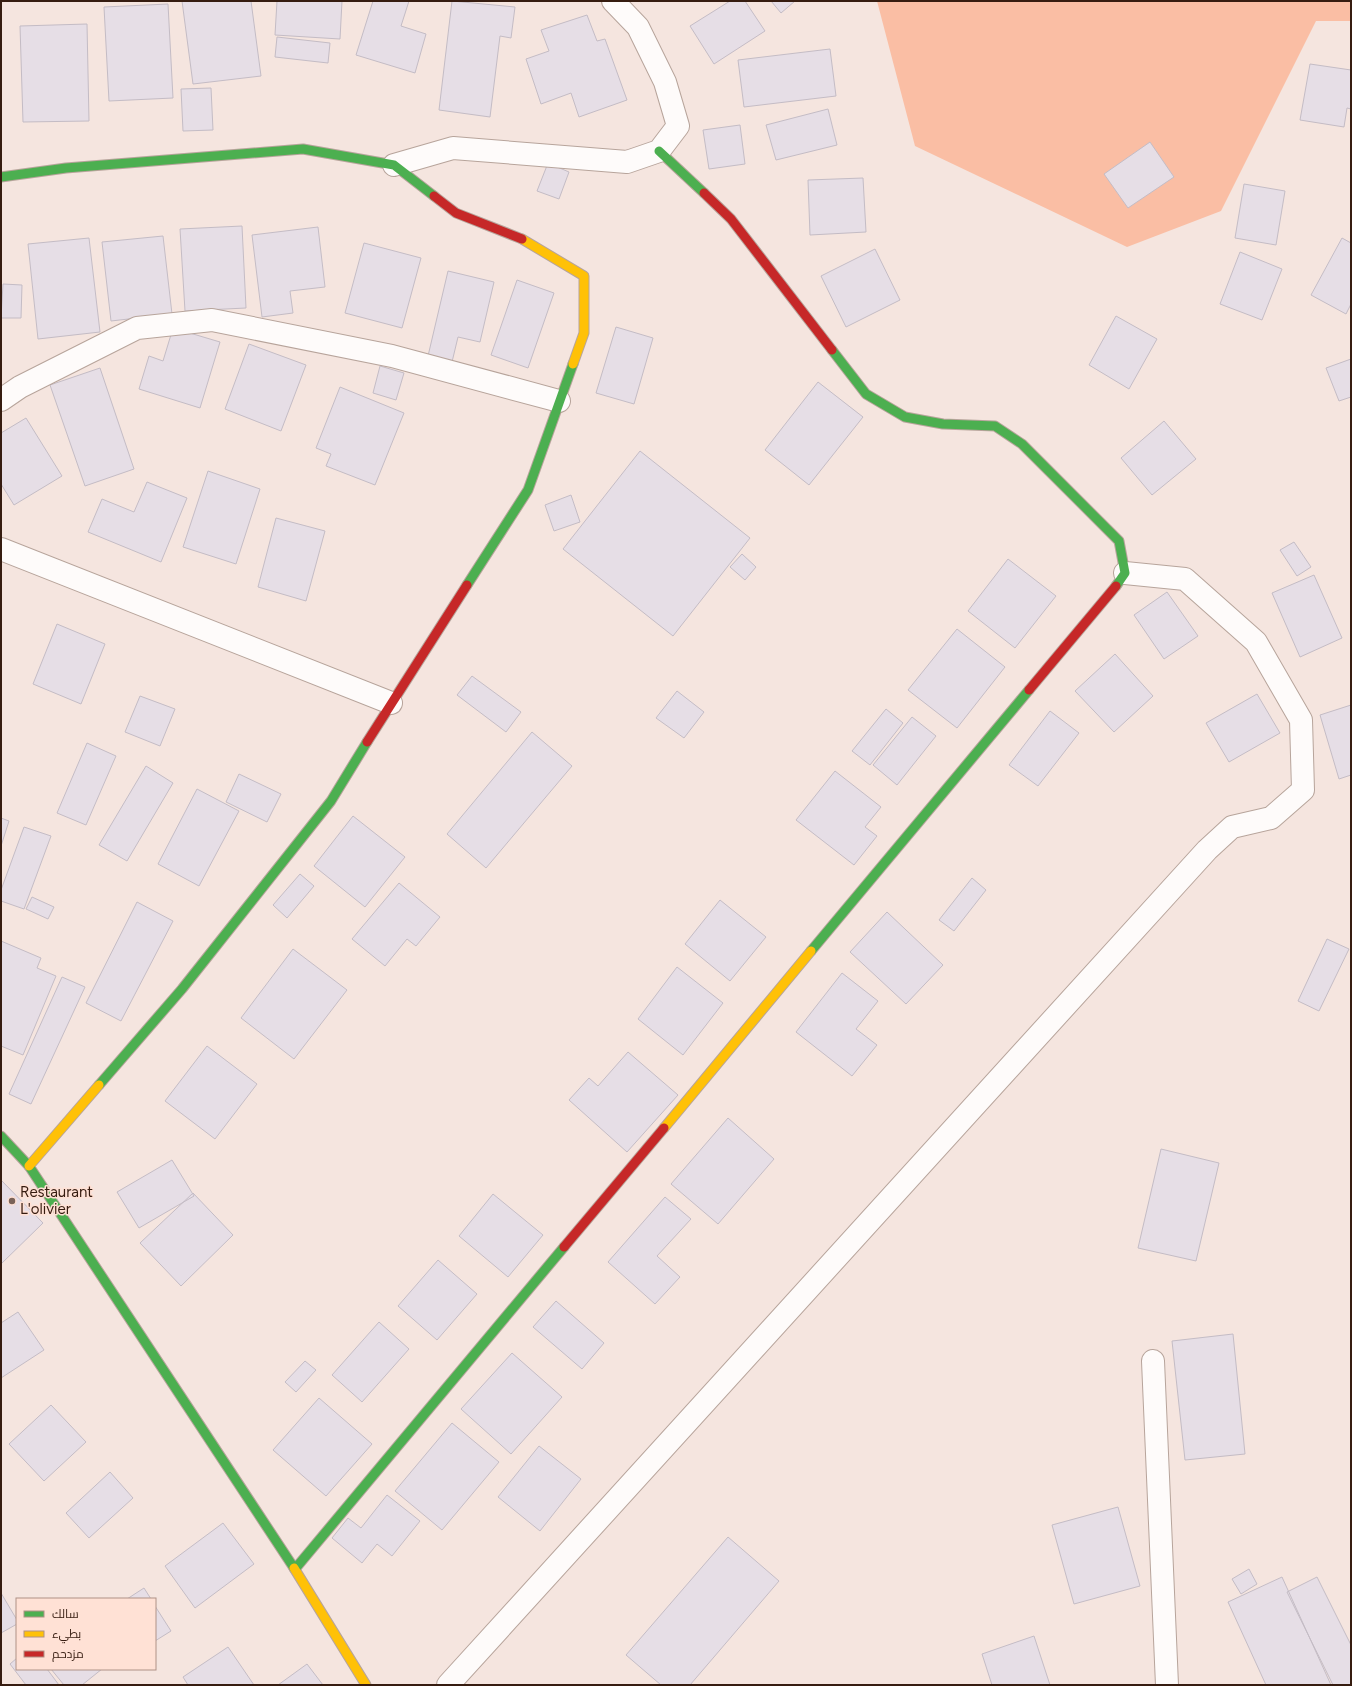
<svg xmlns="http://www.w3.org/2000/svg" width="1352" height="1686" font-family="Figtree,Cairo,sans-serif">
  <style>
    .forest { fill: #fabea4 }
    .building { fill: #e6dee6; stroke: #c4bcc5 }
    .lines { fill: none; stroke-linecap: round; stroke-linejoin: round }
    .street-casing { stroke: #b7a49b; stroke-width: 24 }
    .fast-casing { stroke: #b7a49b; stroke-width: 11 }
    .slow-casing { stroke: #b7a49b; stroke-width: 11 }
    .jam-casing { stroke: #b7a49b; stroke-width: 11 }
    .street { stroke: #fefbfa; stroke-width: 22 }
    .fast { stroke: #4caf50; stroke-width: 9 }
    .slow { stroke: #ffc107; stroke-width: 9 }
    .jam { stroke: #c62828; stroke-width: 9 }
    .poi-dot { fill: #796258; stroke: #ffe1d5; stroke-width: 1.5 }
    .labels { text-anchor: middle; stroke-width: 3; stroke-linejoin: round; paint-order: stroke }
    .poi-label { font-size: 15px; fill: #361c10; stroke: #ffe1d5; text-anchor: start }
  </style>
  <rect width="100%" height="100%" fill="#f5e5df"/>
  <path class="forest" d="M877,1H1351V21H1316L1221,211L1127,247L915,146Z"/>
  <path class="building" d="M182,1H251L261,76L193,84Z
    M277,1H342L340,39L275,35Z
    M373,1H409L401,26L426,34L415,73L356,55Z
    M452,1L515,7L511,38L500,36L490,117L439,110Z
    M730,1H745L765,31L714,64L690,26Z
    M771,1H795L781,13Z
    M168,4L173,98L109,101L104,7Z
    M587,15L597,41L605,39L627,100L579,117L571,93L541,104L526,59L549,51L541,30Z
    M87,24L89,121L23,122L20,26Z
    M277,37L330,43L328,63L275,57Z
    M830,49L836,96L744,107L738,60Z
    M1310,64L1351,70V109L1347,108L1344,127L1300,120Z
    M211,88L213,130L183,131L181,89Z
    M828,109L837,145L776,160L766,125Z
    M740,125L745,164L709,169L703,130Z
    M1150,142L1174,177L1128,208L1104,174Z
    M548,163L569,172L559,199L537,191Z
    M863,178L866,232L810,235L808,180Z
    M1244,184L1285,191L1276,245L1235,238Z
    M242,226L246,308L185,311L180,229Z
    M318,227L325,287L290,291L293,313L262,317L252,235Z
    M163,236L172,314L111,321L102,242Z
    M89,238L100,332L38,339L28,244Z
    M1342,238L1351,243V304L1346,314L1311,295Z
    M364,243L421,258L402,328L345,313Z
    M875,249L900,300L846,327L821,276Z
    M1240,252L1282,269L1262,320L1220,304Z
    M448,271L494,282L480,342L458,337L452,362L428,356Z
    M517,280L554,293L528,368L491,355Z
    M3,284L22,285L21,318H1Z
    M1116,316L1157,339L1129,389L1089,365Z
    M616,327L653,338L634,404L596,393Z
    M173,328L220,342L200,408L139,389L149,356L163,361Z
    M249,344L306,365L281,431L225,409Z
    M1351,359V397L1339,401L1326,368Z
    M380,366L404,373L396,400L373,393Z
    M100,368L134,469L85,486L50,385Z
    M818,382L863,417L809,485L765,450Z
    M340,387L404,413L375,485L326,466L331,454L316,448Z
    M26,418L62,476L14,505L1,484V433Z
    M1164,421L1196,459L1152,495L1121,458Z
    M640,451L750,538L673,636L563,549Z
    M208,471L260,489L236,564L183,547Z
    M147,482L187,498L161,562L88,532L102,499L134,512Z
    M571,495L580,522L554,531L545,505Z
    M276,518L325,531L306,601L258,587Z
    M1294,542L1311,567L1297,576L1280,550Z
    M742,554L756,567L745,580L730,567Z
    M1008,559L1056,596L1015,648L968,611Z
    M1314,575L1342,638L1300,657L1272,593Z
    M1167,592L1198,636L1164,659L1134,615Z
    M57,624L105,644L81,704L33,684Z
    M957,629L1005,667L957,728L908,690Z
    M1115,654L1153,696L1114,732L1075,691Z
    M472,676L521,712L506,732L457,695Z
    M677,691L704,712L684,738L656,718Z
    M1257,694L1280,733L1229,762L1206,723Z
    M140,696L175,709L160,746L125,732Z
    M1351,705V775L1339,779L1320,715Z
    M886,709L903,723L870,765L852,751Z
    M1050,711L1079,733L1038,786L1009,765Z
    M912,717L936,736L897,785L873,765Z
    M532,732L572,766L486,868L447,834Z
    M87,743L116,756L86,825L57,813Z
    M146,766L173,783L127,861L99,845Z
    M835,771L881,807L865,827L877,836L854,865L796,820Z
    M239,774L281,794L267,822L226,802Z
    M197,789L239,811L199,886L158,864Z
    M353,816L405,857L365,907L314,866Z
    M1,818L9,821L1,846Z
    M24,827L51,836L24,909L1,901V890Z
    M300,874L314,886L287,918L273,905Z
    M972,878L986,890L954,931L939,920Z
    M399,883L440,917L416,946L407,939L385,966L352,939Z
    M32,897L54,907L48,919L26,909Z
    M720,900L766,937L730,981L685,944Z
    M137,902L173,921L121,1021L86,1003Z
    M887,912L943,965L906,1004L850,952Z
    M1327,939L1349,949L1319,1011L1298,1001Z
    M1,941L41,958L37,968L56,976L23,1055L1,1046Z
    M293,949L347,990L294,1059L241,1018Z
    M677,967L723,1003L683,1055L638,1019Z
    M842,973L878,1001L856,1029L877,1045L852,1076L796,1032Z
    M62,977L85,987L31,1104L9,1094Z
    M207,1046L257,1084L215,1139L165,1101Z
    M628,1052L678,1095L627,1152L569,1100L589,1078L598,1086Z
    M728,1118L774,1159L718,1224L671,1184Z
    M1161,1149L1219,1163L1196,1261L1138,1248Z
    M172,1160L194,1196L139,1228L117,1192Z
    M1,1180L43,1223L1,1264Z
    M193,1193L233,1235L181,1286L140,1243Z
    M493,1194L543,1235L508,1277L459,1236Z
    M665,1197L691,1219L657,1256L680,1277L655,1304L608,1262Z
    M438,1260L477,1294L437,1340L398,1306Z
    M556,1301L604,1343L582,1369L533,1327Z
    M18,1312L44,1350L1,1378V1323Z
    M379,1322L409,1349L362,1402L332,1375Z
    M1233,1334L1245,1454L1185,1460L1172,1341Z
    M512,1353L562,1397L511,1454L461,1409Z
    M305,1361L316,1370L296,1392L285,1382Z
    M319,1398L372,1444L326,1496L273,1450Z
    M51,1405L86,1442L44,1481L9,1444Z
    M452,1423L499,1462L442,1530L395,1491Z
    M539,1446L581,1479L540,1531L498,1497Z
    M110,1472L133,1498L89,1538L66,1513Z
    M387,1495L420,1521L392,1556L377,1544L362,1563L332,1538L348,1518L361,1528Z
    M1118,1507L1140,1586L1074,1604L1052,1525Z
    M223,1523L254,1564L195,1608L165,1566Z
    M728,1537L779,1581L690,1685H661L626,1655Z
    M1249,1569L1257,1584L1241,1594L1232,1579Z
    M1282,1577L1331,1685H1266L1228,1602Z
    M1317,1577L1351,1645V1685H1333L1287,1592Z
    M144,1588L151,1599H127Z
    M1,1593L17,1620V1624L1,1633Z
    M155,1606L171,1631L155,1641Z
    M1034,1636L1050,1685H992L982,1654Z
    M228,1647L254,1685H188L183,1677Z
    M17,1658V1669H47L59,1685H26L10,1664Z
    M307,1664L323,1685H278Z
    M51,1669H102L82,1685H64Z"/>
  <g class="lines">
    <g class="street-casing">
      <path id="street" d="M394,165L453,148L627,162L659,151L678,126L665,82L638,27L613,1
        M1,400L20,387L137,328L212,320L392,356L559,401
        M1,549L391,703
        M1153,1361L1167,1685
        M448,1685L1207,850L1232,827L1271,818L1303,790L1301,720L1256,642L1185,579L1125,573"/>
    </g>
    <g class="fast-casing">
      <path id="fast" d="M659,151L704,193
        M1,177L66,168L303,149L394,165L434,196
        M832,350L866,394L905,417L943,424L995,426L1022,444L1119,541L1125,573L1116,586
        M467,585L528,490L573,364
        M811,951L1029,690
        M99,1085L182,989L331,801L367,742
        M1,1136L29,1166L294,1568
        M295,1569L564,1247"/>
    </g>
    <g class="slow-casing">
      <path id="slow" d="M522,239L584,276V333L573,364
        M664,1128L811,951
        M29,1166L99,1085
        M294,1568L366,1685"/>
    </g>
    <g class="jam-casing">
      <path id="jam" d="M704,193L731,219L832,350
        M434,196L456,213L522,239
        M1029,690L1116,586
        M367,742L467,585
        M564,1247L664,1128"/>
    </g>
    <use href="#street" class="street"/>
    <use href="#fast" class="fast"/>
    <use href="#slow" class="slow"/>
    <use href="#jam" class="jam"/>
  </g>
  <circle class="poi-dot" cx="12" cy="1201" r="4"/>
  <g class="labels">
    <g class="poi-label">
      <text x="20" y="1197">Restaurant<tspan x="20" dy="17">L'olivier</tspan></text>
    </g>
  </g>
  <rect width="1352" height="1686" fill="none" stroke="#361c10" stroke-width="4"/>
  <rect x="16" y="1598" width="140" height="72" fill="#ffe1d5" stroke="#af9286"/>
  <rect x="24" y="1611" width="20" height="6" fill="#4caf50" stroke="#af9286"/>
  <text x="52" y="1618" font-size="12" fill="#361c10">سالك</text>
  <rect x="24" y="1631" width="20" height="6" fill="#ffc107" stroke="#af9286"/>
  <text x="52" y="1638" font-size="12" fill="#361c10">بطيء</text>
  <rect x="24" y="1651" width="20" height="6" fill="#c62828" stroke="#af9286"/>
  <text x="52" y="1658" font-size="12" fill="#361c10">مزدحم</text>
</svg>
